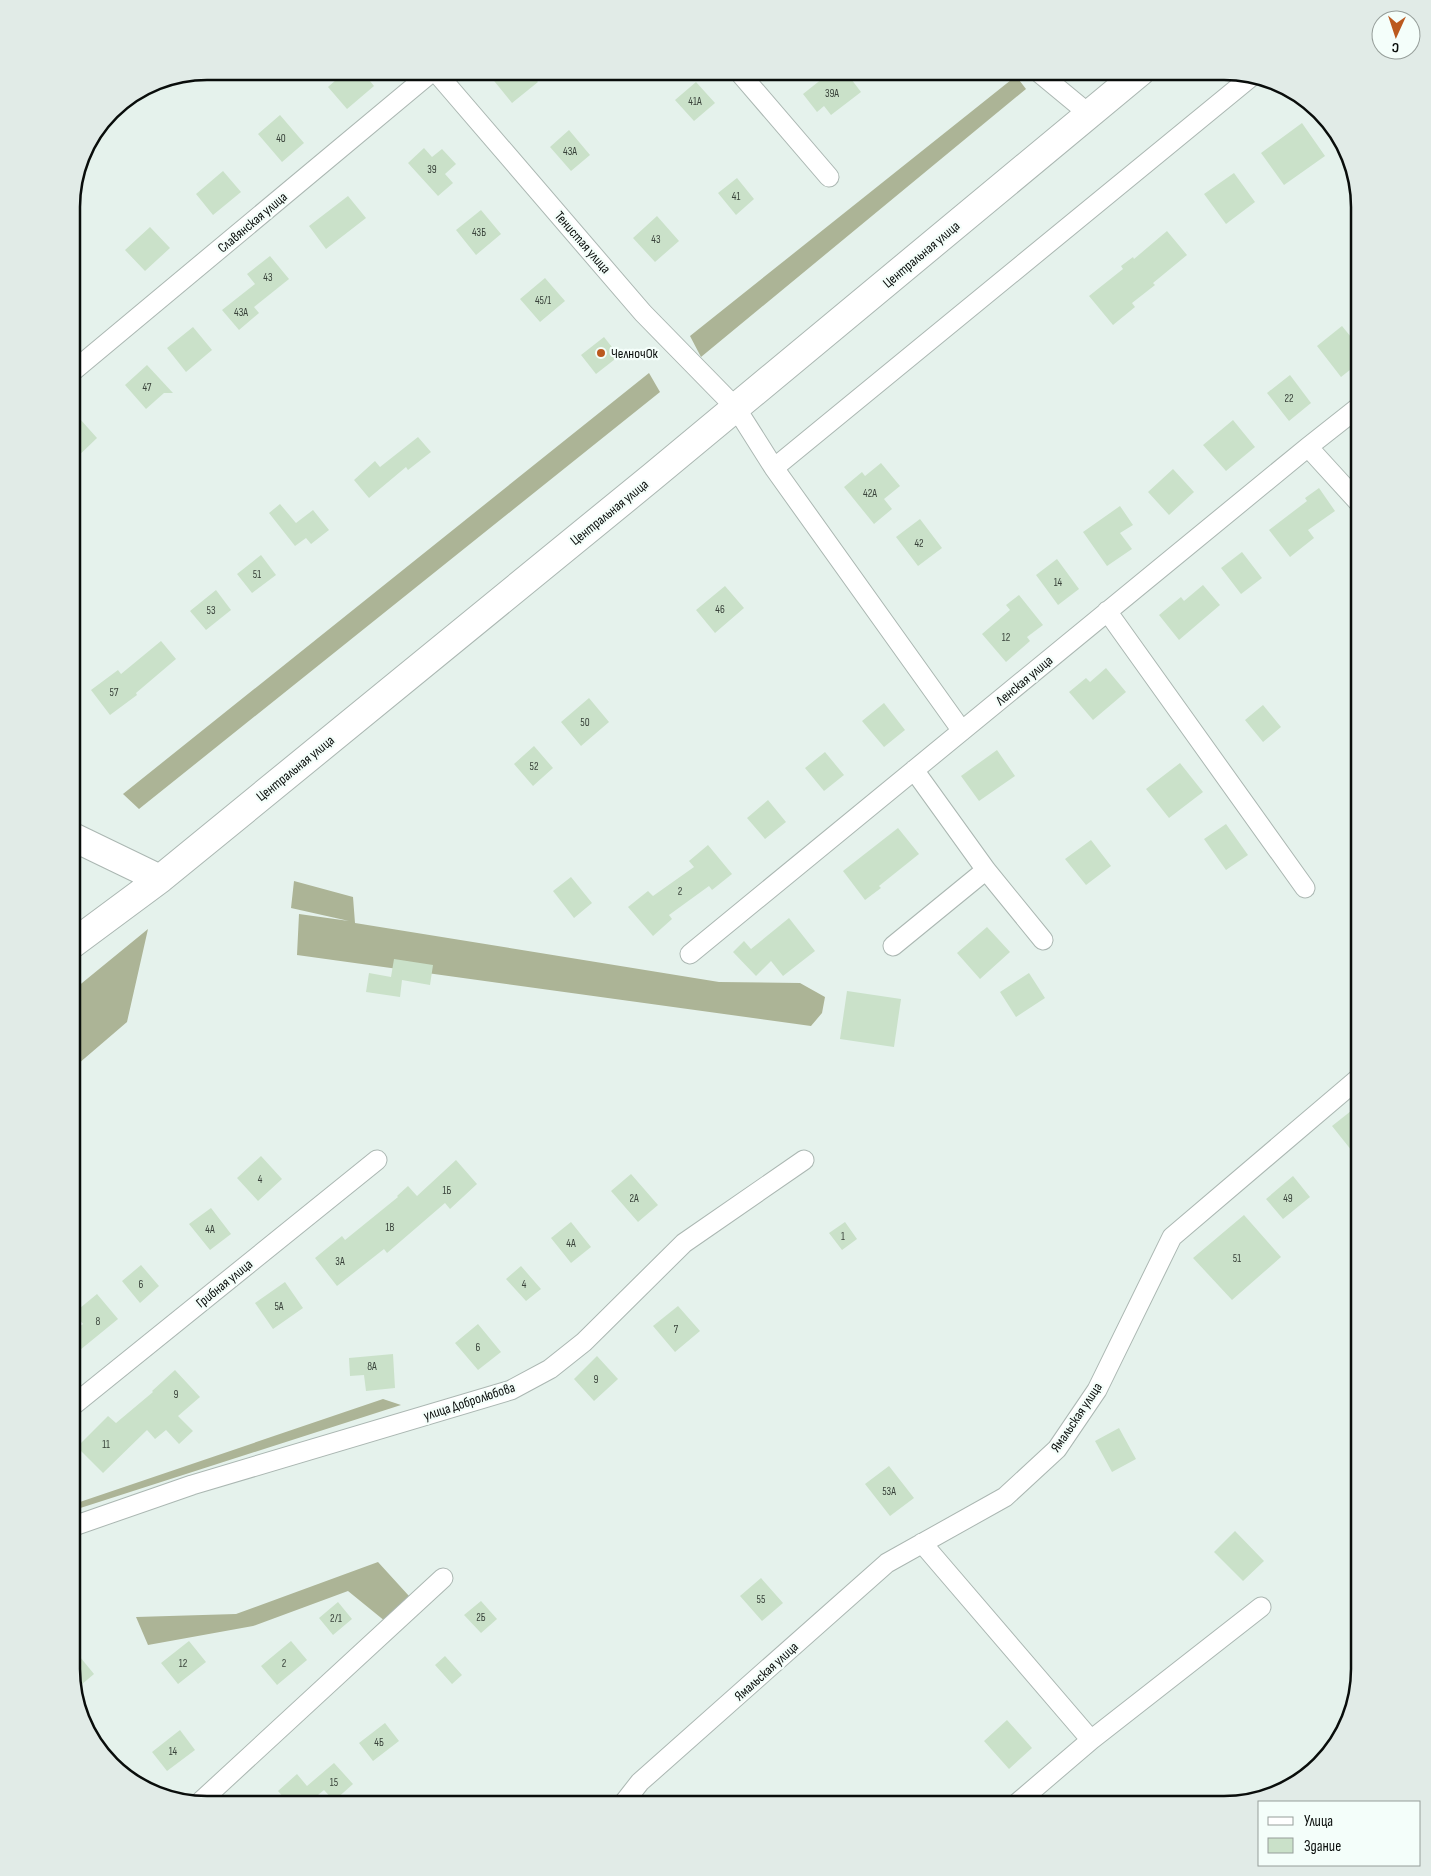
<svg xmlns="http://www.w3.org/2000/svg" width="1431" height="1876" font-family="'Sofia Sans Condensed',sans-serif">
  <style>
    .forest { fill: #acb496 }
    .building { fill: #cae1c9 }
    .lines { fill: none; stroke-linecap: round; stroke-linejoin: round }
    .street-casing { stroke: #abb7b2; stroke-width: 21 }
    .secondary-casing { stroke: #abb7b2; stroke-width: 30 }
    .street { stroke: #fff; stroke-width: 19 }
    .secondary { stroke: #fff; stroke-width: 28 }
    .poi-dot { fill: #bb591e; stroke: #f4fefa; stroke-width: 2 }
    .labels { text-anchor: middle; stroke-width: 4.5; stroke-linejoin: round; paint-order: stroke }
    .number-label { font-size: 11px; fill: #39423a }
    .street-label { font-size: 14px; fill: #090d0b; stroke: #f4fefa }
    .poi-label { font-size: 14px; fill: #090d0b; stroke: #f4fefa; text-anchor: start }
    .rim { fill: none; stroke: #090d0b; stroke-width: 2.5 }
  </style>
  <rect width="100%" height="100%" fill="#e5f2ec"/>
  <path class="forest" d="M1016,76L1026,89L701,357L690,336Z
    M649,373L660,392L139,809L123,794Z
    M294,881L353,897L355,923L719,982L800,983L825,997L822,1013L811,1026L297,955L299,914L349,921L291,908Z
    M148,929L127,1022L71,1070V992Z
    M383,1399L401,1405L71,1511V1505Z
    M378,1562L409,1596L391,1626L348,1591L253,1626L148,1645L136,1617L236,1614Z"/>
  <path class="building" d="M346,71H362L374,86L347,109L328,87Z
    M486,71H529L538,82L512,103Z
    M832,71H845L861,92L831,115L824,106L817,112L803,94Z
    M696,82L715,103L694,121L675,100Z
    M280,115L304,143L282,162L258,134Z
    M1302,123L1325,156L1284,185L1261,153Z
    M569,130L590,155L571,171L550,147Z
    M424,148L432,157L442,149L456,164L445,174L453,183L438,196L408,163Z
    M223,171L241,192L213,215L196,194Z
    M1234,173L1255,202L1226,224L1204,194Z
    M737,178L754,199L736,215L718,193Z
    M348,196L366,218L326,249L309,226Z
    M481,210L501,234L476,255L456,230Z
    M657,216L679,241L655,262L633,238Z
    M150,227L170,248L145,271L125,250Z
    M1167,231L1187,255L1153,283L1155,285L1132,303L1135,307L1113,325L1089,296L1123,269L1121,266L1133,257L1134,259Z
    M270,256L289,279L254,307L259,313L239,330L222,310L255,284L247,274Z
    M545,278L565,301L540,322L520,299Z
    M1342,326L1360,348V362L1341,377L1317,346Z
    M193,327L212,350L186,372L167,348Z
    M604,337L619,356L596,374L581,355Z
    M147,365L173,393H164L146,409L125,385Z
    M1290,375L1311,403L1289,421L1267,393Z
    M80,419L97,438L72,462V426Z
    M1233,420L1255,447L1226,471L1203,445Z
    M418,437L431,452L408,470L406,467L369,498L354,480L375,461L380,467Z
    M881,463L900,486L884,499L892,509L874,524L844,487L862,472L865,476Z
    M1173,469L1194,492L1169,515L1148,492Z
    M1319,488L1335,511L1308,530L1314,538L1290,557L1269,530L1307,501L1305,498Z
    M280,504L296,523L313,510L329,530L311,544L306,538L295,546L269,513Z
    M1120,506L1133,525L1120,533L1132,549L1107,566L1083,532Z
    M920,519L942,548L918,566L896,537Z
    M1242,552L1262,578L1241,594L1221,568Z
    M261,555L276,575L252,593L237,574Z
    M1057,559L1079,589L1058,605L1036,575Z
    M1203,585L1220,605L1179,640L1159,615L1181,597L1184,601Z
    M725,586L744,608L715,633L696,610Z
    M216,590L231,610L206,630L190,611Z
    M1019,595L1043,625L1027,637L1030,641L1006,662L982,634L1010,610L1006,605Z
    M161,641L176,659L136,693L137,695L110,715L91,690L118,670L121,674Z
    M1106,668L1126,692L1093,720L1069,692L1086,678L1090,682Z
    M589,698L609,722L581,746L561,722Z
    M884,703L905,730L884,747L862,721Z
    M1263,705L1281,727L1263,742L1245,720Z
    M534,746L553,768L533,786L514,764Z
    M997,750L1015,776L979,801L961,776Z
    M825,752L844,775L824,791L805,768Z
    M1180,763L1203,792L1169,818L1146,789Z
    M768,800L786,822L765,839L747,818Z
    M1226,824L1248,855L1226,870L1204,839Z
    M898,828L919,854L879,886L881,888L865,900L843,871Z
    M1091,840L1111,866L1086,885L1065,859Z
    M708,845L732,874L712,890L709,886L669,915L672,919L653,936L628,907L648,891L653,896L694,867L689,861Z
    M571,877L592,903L574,918L553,891Z
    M789,918L815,951L783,976L771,961L756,976L733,952L744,941L751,949Z
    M987,927L1010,952L980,979L957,953Z
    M394,959L433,965L430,985L402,980L400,997L366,992L369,973L391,977Z
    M1029,973L1045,998L1016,1017L1000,992Z
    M847,991L901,999L894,1047L840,1039Z
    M1351,1111L1360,1122V1161L1332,1126Z
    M261,1156L282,1179L258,1201L237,1178Z
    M456,1160L477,1184L450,1209L445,1203L387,1253L384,1249L337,1286L315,1258L342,1236L345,1240L398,1197L397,1196L408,1186L417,1196Z
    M631,1174L658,1205L638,1222L611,1191Z
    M1293,1176L1310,1197L1283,1219L1266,1199Z
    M211,1208L231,1234L210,1250L189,1224Z
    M1244,1215L1281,1257L1232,1300L1193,1258Z
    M571,1222L591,1247L571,1263L551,1238Z
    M845,1222L857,1239L842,1250L829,1233Z
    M141,1265L159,1286L140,1303L122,1281Z
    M521,1266L541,1289L526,1301L506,1279Z
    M285,1282L303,1308L273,1329L255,1303Z
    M97,1294L118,1319L80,1350L71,1339V1333L83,1324L74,1313Z
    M678,1306L700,1331L675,1352L653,1326Z
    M478,1324L501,1352L478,1370L455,1343Z
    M393,1354L395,1388L366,1391L364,1375L350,1376L349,1358Z
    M597,1356L618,1379L594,1401L574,1379Z
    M175,1370L200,1397L178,1416L193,1431L179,1444L166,1430L155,1439L147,1430L103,1473L77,1447L108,1416L116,1423L153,1392L152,1391Z
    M1119,1428L1136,1459L1112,1472L1095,1441Z
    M889,1466L914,1498L890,1516L865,1484Z
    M1235,1531L1264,1561L1243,1581L1214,1552Z
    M761,1578L783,1603L762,1621L740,1596Z
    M481,1601L497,1619L481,1633L464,1615Z
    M338,1602L352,1619L333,1635L319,1618Z
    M189,1641L206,1662L178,1684L161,1663Z
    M291,1641L307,1660L277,1685L261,1666Z
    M71,1646L94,1674L81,1685L74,1676L71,1669Z
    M445,1656L462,1675L452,1684L435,1665Z
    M1007,1720L1032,1748L1009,1769L984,1741Z
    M385,1723L399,1741L373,1761L359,1743Z
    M180,1730L195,1750L167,1771L152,1752Z
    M334,1763L353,1784L334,1801L324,1790L306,1805H290L278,1791L297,1774L307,1786Z"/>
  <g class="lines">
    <g class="street-casing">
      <path id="street" d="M435,71L643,313L736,408L774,468L962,731
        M738,71L829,177
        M1037,71L1089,114
        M72,372L433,71
        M1308,447L1360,504
        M774,468L1251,77
        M1107,611L1305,888
        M914,770L986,870L1043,940
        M893,946L986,870
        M690,954L1308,447L1360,406
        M71,1407L377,1160
        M71,1527L192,1485L511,1390L550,1369L584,1342L684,1243L804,1160
        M922,1543L1091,1740
        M199,1803L443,1578
        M622,1805L640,1782L887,1563L1005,1497L1057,1449L1097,1390L1172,1237L1360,1077
        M1015,1805L1091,1740L1261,1607"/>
    </g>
    <g class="secondary-casing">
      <path id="secondary" d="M71,836L160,879
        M71,945L160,879L652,477L1140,72"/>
    </g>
    <use href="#street" class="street"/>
    <use href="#secondary" class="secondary"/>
  </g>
  <circle class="poi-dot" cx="601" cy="353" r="5"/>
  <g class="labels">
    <g class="number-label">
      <text x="832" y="97">39А</text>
      <text x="695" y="105">41А</text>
      <text x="281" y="142">40</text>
      <text x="570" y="155">43А</text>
      <text x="432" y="173">39</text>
      <text x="736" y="200">41</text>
      <text x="479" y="236">43Б</text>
      <text x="656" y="243">43</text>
      <text x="268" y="281">43</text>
      <text x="543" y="304">45/1</text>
      <text x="241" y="316">43А</text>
      <text x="147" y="391">47</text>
      <text x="1289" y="402">22</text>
      <text x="870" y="497">42А</text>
      <text x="919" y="547">42</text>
      <text x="257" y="578">51</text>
      <text x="1058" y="586">14</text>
      <text x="720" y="613">46</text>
      <text x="211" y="614">53</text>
      <text x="1006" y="641">12</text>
      <text x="114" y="696">57</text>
      <text x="585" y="726">50</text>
      <text x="534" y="770">52</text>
      <text x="680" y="895">2</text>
      <text x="260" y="1183">4</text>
      <text x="447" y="1194">1Б</text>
      <text x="634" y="1202">2А</text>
      <text x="1288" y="1202">49</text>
      <text x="390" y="1231">1В</text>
      <text x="210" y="1233">4А</text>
      <text x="843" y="1240">1</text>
      <text x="571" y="1247">4А</text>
      <text x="1237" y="1262">51</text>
      <text x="340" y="1265">3А</text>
      <text x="141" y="1288">6</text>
      <text x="524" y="1288">4</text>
      <text x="279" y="1310">5А</text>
      <text x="98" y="1325">8</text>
      <text x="676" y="1333">7</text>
      <text x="478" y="1351">6</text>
      <text x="372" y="1370">8А</text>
      <text x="596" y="1383">9</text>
      <text x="176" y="1398">9</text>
      <text x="106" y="1448">11</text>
      <text x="889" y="1495">53А</text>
      <text x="761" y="1603">55</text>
      <text x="481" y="1621">2Б</text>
      <text x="336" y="1622">2/1</text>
      <text x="183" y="1667">12</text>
      <text x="284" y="1667">2</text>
      <text x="379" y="1746">4Б</text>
      <text x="173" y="1755">14</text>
      <text x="334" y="1786">15</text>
    </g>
    <g class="street-label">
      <text transform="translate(252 222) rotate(-40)" y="5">Славянская улица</text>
      <text transform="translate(583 242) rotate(49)" y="5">Тенистая улица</text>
      <text transform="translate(921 254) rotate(-40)" y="5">Центральная улица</text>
      <text transform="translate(609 512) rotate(-39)" y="5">Центральная улица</text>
      <text transform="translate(1024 680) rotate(-40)" y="5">Ленская улица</text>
      <text transform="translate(295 768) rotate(-39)" y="5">Центральная улица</text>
      <text transform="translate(224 1283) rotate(-39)" y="5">Грибная улица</text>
      <text transform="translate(469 1401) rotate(-18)" y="5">улица Добролюбова</text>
      <text transform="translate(1076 1417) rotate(-56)" y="5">Ямальская улица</text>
      <text transform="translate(766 1671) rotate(-42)" y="5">Ямальская улица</text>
    </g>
    <g class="poi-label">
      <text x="611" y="358">ЧелночОк</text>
    </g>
  </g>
  <path d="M0 0H1431V1876H0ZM207 80H1224A127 127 0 0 1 1351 207V1669A127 127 0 0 1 1224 1796H207A127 127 0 0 1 80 1669V207A127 127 0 0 1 207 80Z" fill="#e1ebe7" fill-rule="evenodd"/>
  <path class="rim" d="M207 80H1224A127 127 0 0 1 1351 207V1669A127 127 0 0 1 1224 1796H207A127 127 0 0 1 80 1669V207A127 127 0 0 1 207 80Z"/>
  <rect x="1258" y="1801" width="162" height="65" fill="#f4fefa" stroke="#969e9a"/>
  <rect x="1268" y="1817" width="25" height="8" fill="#ffffff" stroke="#969e9a"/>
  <text x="1304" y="1826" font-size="15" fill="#090d0b">Улица</text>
  <rect x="1268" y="1838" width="25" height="15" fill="#cae1c9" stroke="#969e9a"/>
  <text x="1304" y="1851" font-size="15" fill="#090d0b">Здание</text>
  <g transform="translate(1396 35) rotate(183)"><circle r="24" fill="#f4fefa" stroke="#969e9a"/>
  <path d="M0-4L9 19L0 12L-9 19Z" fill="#bb591e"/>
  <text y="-8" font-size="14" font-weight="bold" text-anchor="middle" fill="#090d0b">С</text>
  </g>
</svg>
